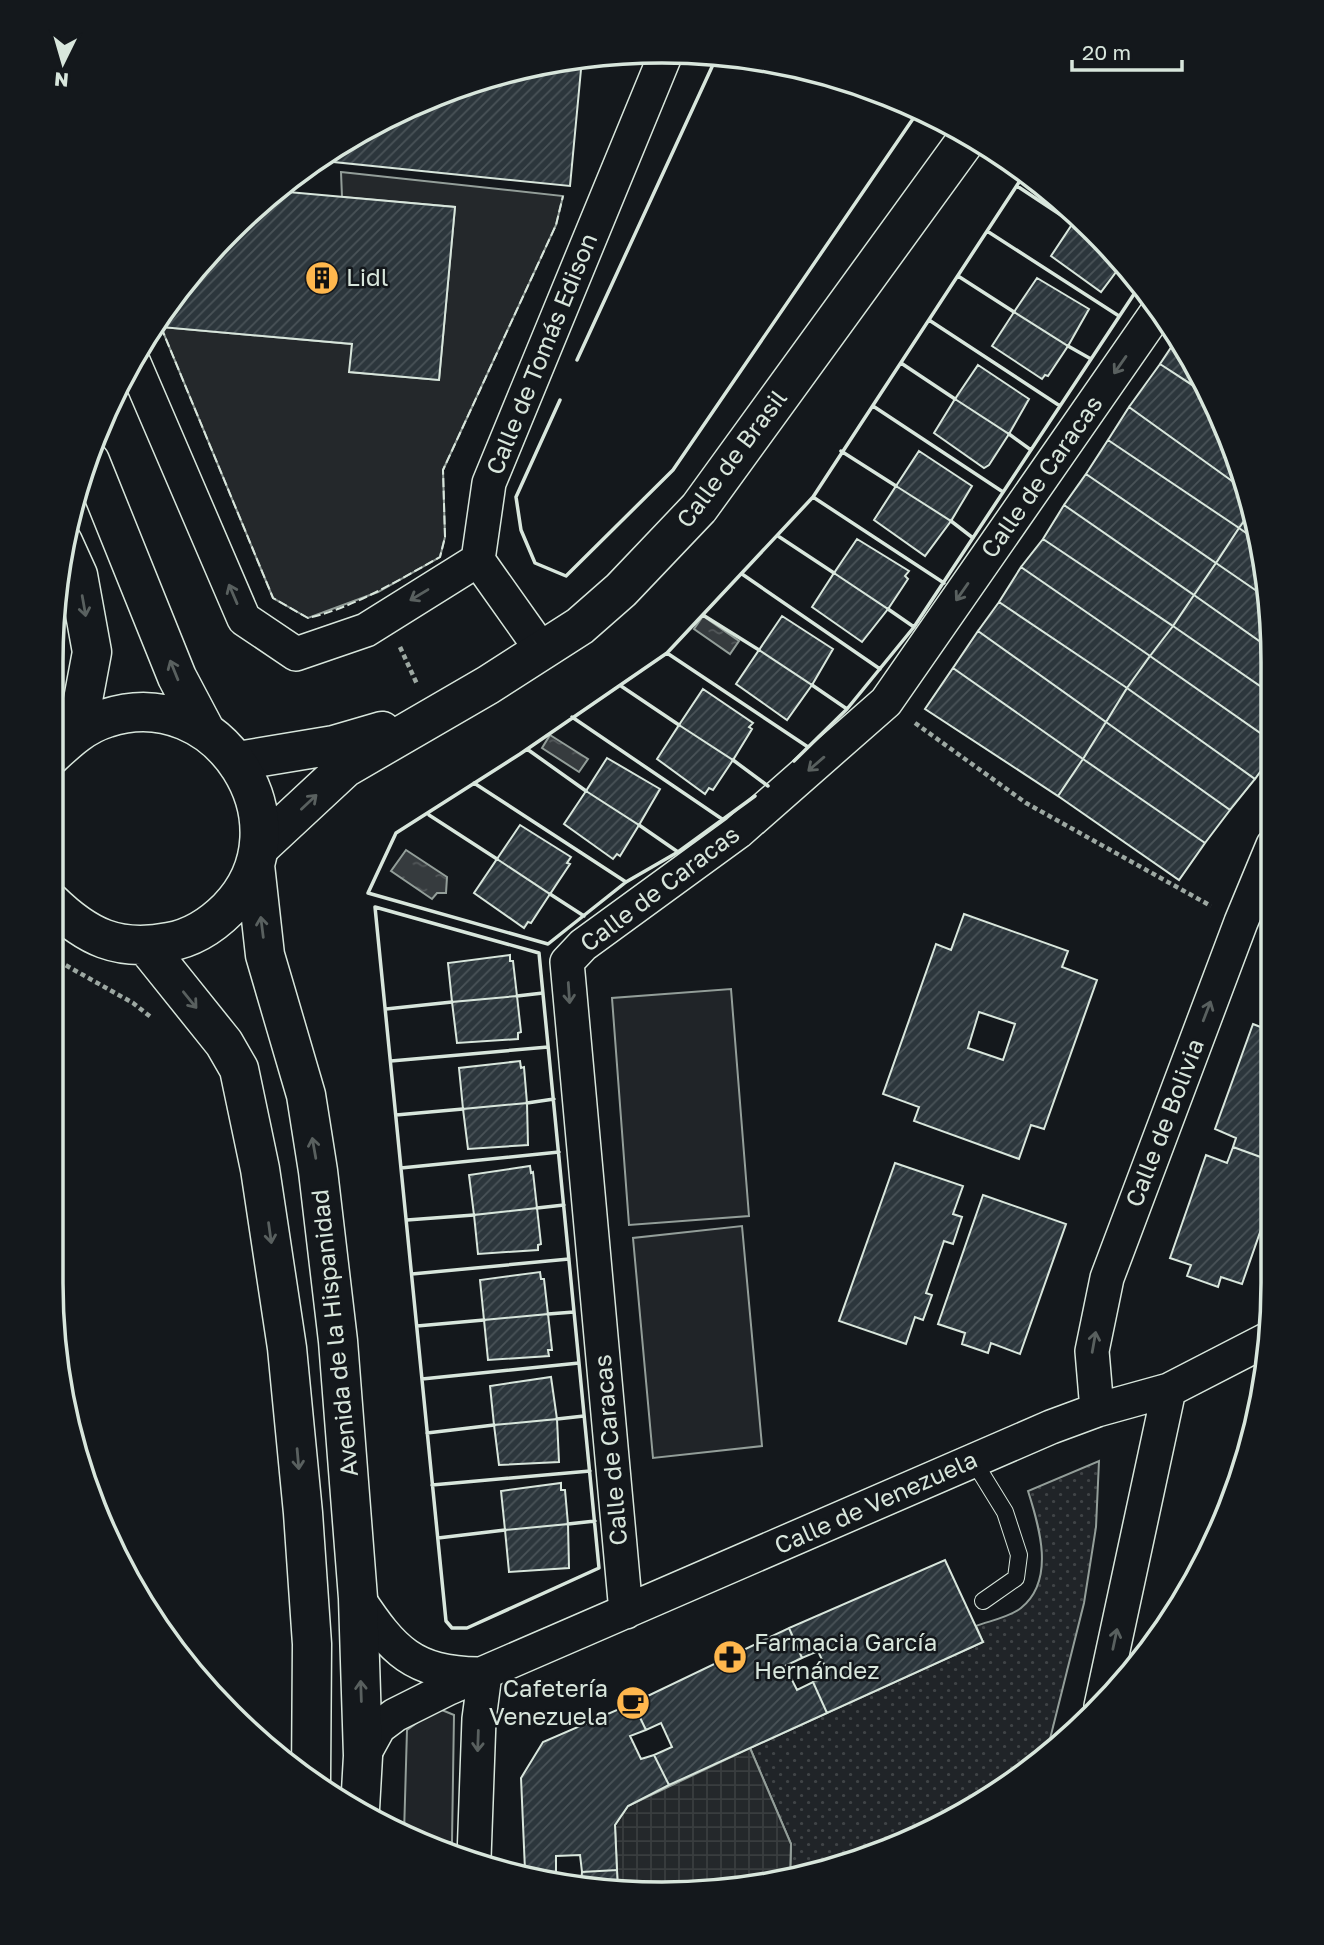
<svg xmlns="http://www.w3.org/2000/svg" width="1324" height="1945" font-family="'Golos Text',sans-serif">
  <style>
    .green { fill: #202428; stroke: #939e99; stroke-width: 2 }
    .park { fill: url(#park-dots); stroke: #939e99; stroke-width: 2 }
    .parking { fill: #24282b; stroke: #939e99; stroke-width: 2 }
    .plaza { fill: url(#plaza-grid); stroke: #939e99; stroke-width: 2 }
    .water { fill: url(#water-ripples); stroke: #939e99; stroke-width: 2 }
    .building { fill: url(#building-hatch); stroke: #d8e6dc; stroke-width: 2; fill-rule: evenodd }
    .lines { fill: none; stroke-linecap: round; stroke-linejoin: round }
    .service-casing { stroke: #d8e6dc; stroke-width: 18 }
    .minor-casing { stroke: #d8e6dc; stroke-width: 36 }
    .tertiary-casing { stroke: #d8e6dc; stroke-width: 41 }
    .primary-casing { stroke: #d8e6dc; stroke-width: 41 }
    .path { stroke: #9da8a2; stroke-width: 4.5; stroke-dasharray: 5 3.5; stroke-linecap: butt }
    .service { stroke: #14181c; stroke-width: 16 }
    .minor { stroke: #14181c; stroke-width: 33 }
    .tertiary { stroke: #14181c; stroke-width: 38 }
    .primary { stroke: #14181c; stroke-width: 38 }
    .fence { stroke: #d8e6dc; stroke-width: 2; stroke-dasharray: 9 3.5; stroke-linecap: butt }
    .wall { stroke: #d8e6dc; stroke-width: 3.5 }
    .oneway { stroke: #59605f }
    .labels { text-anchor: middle; stroke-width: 5; stroke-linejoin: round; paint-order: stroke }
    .poi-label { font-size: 24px; fill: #d8e6dc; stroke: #14181c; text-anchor: start }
    .street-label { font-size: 24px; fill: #d8e6dc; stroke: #14181c }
    .rim { fill: none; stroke: #d8e6dc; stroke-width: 3.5 }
  </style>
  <defs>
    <pattern id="park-dots" width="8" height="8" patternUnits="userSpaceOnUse" patternTransform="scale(1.75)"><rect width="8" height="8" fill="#202428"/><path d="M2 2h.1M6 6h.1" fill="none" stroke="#404447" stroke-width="1.8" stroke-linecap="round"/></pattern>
    <pattern id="plaza-grid" width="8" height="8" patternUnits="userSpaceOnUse" patternTransform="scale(1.75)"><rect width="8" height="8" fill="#24282b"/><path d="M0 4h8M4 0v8" fill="none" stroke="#393d3f"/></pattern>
    <pattern id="water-ripples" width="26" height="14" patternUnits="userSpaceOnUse" patternTransform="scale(1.75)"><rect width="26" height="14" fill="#363b3e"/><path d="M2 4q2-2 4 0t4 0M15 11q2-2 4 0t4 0" fill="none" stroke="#525759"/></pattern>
    <pattern id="building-hatch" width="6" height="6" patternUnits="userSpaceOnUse" patternTransform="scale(1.75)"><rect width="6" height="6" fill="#2c363c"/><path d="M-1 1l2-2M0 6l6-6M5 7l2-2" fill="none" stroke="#4a5358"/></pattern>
  </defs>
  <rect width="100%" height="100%" fill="#14181c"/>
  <path class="green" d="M731,989L749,1216L629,1225L612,998Z
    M742,1226L762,1446L653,1458L633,1238Z
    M437,1708L454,1715L452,1842L417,1841L404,1834L407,1730Z"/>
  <path class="park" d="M1099,1461L1096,1527L1084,1603L1047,1751L967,1813L790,1879L791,1844L750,1748L983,1642L976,1626C989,1621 1010,1617 1021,1608C1056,1580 1039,1526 1028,1491Z"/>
  <path class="parking" d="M341,172L563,196L556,225L443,470L445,537L440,557L378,592L308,618L273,598L161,327L352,344L350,372L439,380L455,207L342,197Z"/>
  <path class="plaza" d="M750,1748L791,1844L790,1879L782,1882L618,1892L615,1825L628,1806Z"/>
  <path class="water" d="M703,616L739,641L730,654L694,629Z
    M550,735L588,759L579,772L542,748Z
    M406,850L447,877L446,893H437L432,899L391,871Z"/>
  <path class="building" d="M582,59L570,186L314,160L428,97L542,63Z
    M277,191L455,207L439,380L349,372L352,344L161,327L230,230Z
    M1077,216L1094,230L1107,245L1073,223Z
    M1073,223L1107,245L1122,264L1101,292L1051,256Z
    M1037,278L1089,309L1068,346L1014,312Z
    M1014,312L1068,346L1048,376L1045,375L1042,379L992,346Z
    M1178,337L1205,387L1202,391L1160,364Z
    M1160,364L1210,397L1227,428L1246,491L1129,407Z
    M978,365L1029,399L1009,434L955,399Z
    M955,399L1009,434L989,465L984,468L934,433Z
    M1129,407L1246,491L1252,510L1239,528L1108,440Z
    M1108,440L1239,528L1216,563L1086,474Z
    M919,451L972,486L951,521L896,486Z
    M1086,474L1216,563L1194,595L1064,505Z
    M896,486L951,521L925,556L874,520Z
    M1064,505L1194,595L1173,626L1043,539Z
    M1252,510L1261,542L1262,544L1239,528Z
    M1239,528L1262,544L1267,598L1216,563Z
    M857,539L909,571L905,576L908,579L888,609L834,573Z
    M1043,539L1173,626L1150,656L1021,567Z
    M1216,563L1267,598L1272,650L1194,595Z
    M1021,567L1150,656L1127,688L999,602Z
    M834,573L888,609L862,642L812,607Z
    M1194,595L1272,650L1273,695L1173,626Z
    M999,602L1127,688L1106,722L978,631Z
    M782,616L833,649L812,685L759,650Z
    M1173,626L1273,695V742L1150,656Z
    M978,631L1106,722L1083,759L953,668Z
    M759,650L812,685L787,720L736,684Z
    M1150,656L1273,742V754L1255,779L1127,688Z
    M953,668L1083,759L1058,796L925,709Z
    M1127,688L1255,779L1230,810L1106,722Z
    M703,689L753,723L749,727L752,729L733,760L679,725Z
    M1106,722L1230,810L1205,843L1083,759Z
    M679,725L733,760L713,790L709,788L705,794L657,759Z
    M607,758L660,789L639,825L586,791Z
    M1083,759L1205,843L1179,880L1058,796Z
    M586,791L639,825L620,856L617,854L613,859L564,824Z
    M520,825L571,857L567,863L570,864L550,894L497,859Z
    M497,859L550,894L531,923L528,922L524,928L474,893Z
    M964,914L1068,951L1062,967L1097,980L1044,1129L1031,1125L1019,1159L914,1121L919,1107L883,1094L936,944L951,950ZM979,1012L1015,1024L1003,1060L968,1048Z
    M510,955V961H513L517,996L452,1002L448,963Z
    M517,996L521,1032L518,1033V1039L457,1043L452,1002Z
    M1253,1024L1273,1032V1147L1266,1159L1233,1147L1236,1138L1215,1129Z
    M520,1061L521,1068L524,1067L527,1103L463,1109L459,1068Z
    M527,1103L528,1145L468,1149L463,1109Z
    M1233,1147L1266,1159L1262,1174L1273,1179V1195L1242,1284L1221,1277L1218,1287L1187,1276L1191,1265L1170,1258L1206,1155L1227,1163Z
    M895,1163L963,1186L953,1214L962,1217L953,1244L944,1241L926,1293L932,1295L923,1320L915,1317L906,1344L839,1321Z
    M530,1166L531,1173L533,1172L537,1208L474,1215L469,1175Z
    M983,1195L1066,1224L1020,1354L991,1343L988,1353L962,1344L965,1333L938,1324Z
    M537,1208L541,1244L538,1245V1250L478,1254L474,1215Z
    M540,1272L541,1279H544L548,1314L484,1320L480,1280Z
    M548,1314L552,1350H548L549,1356L488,1360L484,1320Z
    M551,1377L557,1419L494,1425L490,1386Z
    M557,1419L559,1462L499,1465L494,1425Z
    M561,1483V1490H565L568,1524L505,1530L501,1491Z
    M568,1524L569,1568L509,1572L505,1530Z
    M945,1560L983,1642L827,1713L813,1682L829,1675L818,1651L802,1658L789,1628Z
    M789,1628L802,1658L785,1666L797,1690L813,1682L827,1713L669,1785L654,1755L672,1747L661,1723L646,1730L633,1703Z
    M633,1703L646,1730L630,1736L641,1759L654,1755L669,1785L628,1806L615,1825L617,1870L582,1872L580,1855L556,1856V1874L525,1870L521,1778L543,1742Z
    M617,1870L618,1892L581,1884L582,1872Z"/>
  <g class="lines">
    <g class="service-casing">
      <path id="service" d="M973,1460L1005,1512L1019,1555L1016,1578L983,1601"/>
    </g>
    <g class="minor-casing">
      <path id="minor" d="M134,363L244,619L296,654L366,630L478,560
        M541,649L478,560L489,483L667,51
        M1097,1410L1092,1351L1107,1278L1241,922L1273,845
        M358,1598C393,1651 413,1673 479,1674
        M626,1612L567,962L583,945L738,832L886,702L1159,309
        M1101,1706L1169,1390
        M363,1756L379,1727L395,1715L449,1688L1051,1427L1097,1410L1169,1390L1268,1339
        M474,1858L479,1719L485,1674"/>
    </g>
    <g class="tertiary-casing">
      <path id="tertiary" d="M238,761L334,745L382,731
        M259,848L345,768L488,685L580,626L621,590L699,508L969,136"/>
    </g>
    <g class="primary-casing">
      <path id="primary" d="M90,461L177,677L205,730
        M63,542L78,575L92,652L77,732
        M51,756C68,740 84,725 107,718C219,681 310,825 228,909C212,925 192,938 169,942C118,952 87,937 51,902
        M255,865L265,955L306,1095L318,1171L338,1341L358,1598L363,1756L360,1809
        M147,947L224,1043L239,1069L260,1169L287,1348L303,1513L312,1644L311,1780"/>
    </g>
    <path class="path" d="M400,647L417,684
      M915,723L1026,803L1211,906
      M51,957L133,1003L152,1018"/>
    <use href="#service" class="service"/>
    <use href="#minor" class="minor"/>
    <use href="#tertiary" class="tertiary"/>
    <use href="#primary" class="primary"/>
    <path class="fence" d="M161,327L273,598L308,618C355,607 397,581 440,557L445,537L443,470L556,225L563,196"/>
    <path class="wall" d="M1017,186L1073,223
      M987,231L1119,316
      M958,276L1014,312
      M929,320L1060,406
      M1068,346L1091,359
      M577,360L717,56
      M901,363L955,399
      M560,400L516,497L521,530L535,563L566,576L673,470L919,110
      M873,406L1003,492
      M1009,434L1031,450
      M841,451L896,486
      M813,497L944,583
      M951,521L973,538
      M778,536L834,573
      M742,574L880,669
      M888,609L914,627
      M703,615L759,650
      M667,653L808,747
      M812,685L847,709
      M621,686L679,725
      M572,717L722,819
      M527,749L586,791
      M733,760L768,786
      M794,761L847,709L914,627L1140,285
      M474,783L626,882
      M755,796L678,852L626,882L548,944L368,893L396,833L520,754L667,653L813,497L1025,173
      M429,815L497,859
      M639,825L678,852
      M550,894L584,916
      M375,907L539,953L599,1568L467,1628H452L446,1621Z
      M517,996L543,993
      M386,1009L452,1002
      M391,1061L548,1047
      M527,1103L554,1099
      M396,1115L463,1109
      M401,1168L559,1152
      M537,1208L564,1205
      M407,1220L474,1215
      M412,1274L569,1259
      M548,1314L574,1312
      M417,1326L484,1320
      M422,1379L579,1363
      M557,1419L584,1416
      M427,1433L494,1425
      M432,1485L590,1471
      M568,1524L595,1521
      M438,1538L505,1530"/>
  </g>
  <defs><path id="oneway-shaft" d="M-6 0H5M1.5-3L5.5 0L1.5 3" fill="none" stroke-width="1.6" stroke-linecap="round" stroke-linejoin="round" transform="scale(1.75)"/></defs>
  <g class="oneway">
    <use href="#oneway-shaft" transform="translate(1120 365) rotate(125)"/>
    <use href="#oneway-shaft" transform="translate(962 592) rotate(125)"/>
    <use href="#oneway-shaft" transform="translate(233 594) rotate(-113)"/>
    <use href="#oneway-shaft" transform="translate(419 595) rotate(149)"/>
    <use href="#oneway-shaft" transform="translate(84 606) rotate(80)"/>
    <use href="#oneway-shaft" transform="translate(174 670) rotate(-112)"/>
    <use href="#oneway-shaft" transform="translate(816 764) rotate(139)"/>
    <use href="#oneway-shaft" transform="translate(309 802) rotate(-43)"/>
    <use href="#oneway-shaft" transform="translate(262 927) rotate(-97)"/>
    <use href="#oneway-shaft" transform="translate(569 993) rotate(86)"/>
    <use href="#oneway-shaft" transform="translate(190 1000) rotate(51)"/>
    <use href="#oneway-shaft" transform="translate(1207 1011) rotate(-69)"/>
    <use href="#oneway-shaft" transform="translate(314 1148) rotate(-100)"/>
    <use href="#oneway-shaft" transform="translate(270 1233) rotate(82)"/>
    <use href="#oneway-shaft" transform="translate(1094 1342) rotate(-80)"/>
    <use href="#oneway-shaft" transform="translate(298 1459) rotate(85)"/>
    <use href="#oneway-shaft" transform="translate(1115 1639) rotate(-78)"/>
    <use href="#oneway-shaft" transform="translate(361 1691) rotate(-92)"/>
    <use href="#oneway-shaft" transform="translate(478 1741) rotate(92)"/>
  </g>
  <defs>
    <g id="building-disc" transform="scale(1.75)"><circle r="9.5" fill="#ffb74d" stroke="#14181c"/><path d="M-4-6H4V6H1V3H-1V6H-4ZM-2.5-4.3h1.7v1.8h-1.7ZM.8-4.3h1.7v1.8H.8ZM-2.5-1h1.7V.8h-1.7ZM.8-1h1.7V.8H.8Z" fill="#111"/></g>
    <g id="pharmacy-disc" transform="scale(1.75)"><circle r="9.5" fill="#ffb74d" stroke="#14181c"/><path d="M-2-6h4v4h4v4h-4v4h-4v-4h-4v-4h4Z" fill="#111"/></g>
    <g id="cafe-disc" transform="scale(1.75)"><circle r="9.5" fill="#ffb74d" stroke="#14181c"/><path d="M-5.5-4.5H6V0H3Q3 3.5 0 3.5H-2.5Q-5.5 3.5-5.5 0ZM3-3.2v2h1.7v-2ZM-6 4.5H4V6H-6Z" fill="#111"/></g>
  </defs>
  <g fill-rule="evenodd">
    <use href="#building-disc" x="322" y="278"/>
    <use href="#pharmacy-disc" x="730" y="1657"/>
    <use href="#cafe-disc" x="633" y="1703"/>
  </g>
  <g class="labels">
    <g class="poi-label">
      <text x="346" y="286">Lidl</text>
      <text x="754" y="1651">Farmacia García<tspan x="754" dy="28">Hernández</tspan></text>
      <text x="608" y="1697" text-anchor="end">Cafetería<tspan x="608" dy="28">Venezuela</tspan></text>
    </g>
    <g class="street-label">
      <text transform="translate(542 354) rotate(-68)" y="8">Calle de Tomás Edison</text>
      <text transform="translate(732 459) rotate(-53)" y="8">Calle de Brasil</text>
      <text transform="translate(1042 477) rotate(-55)" y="8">Calle de Caracas</text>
      <text transform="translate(660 889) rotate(-37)" y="8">Calle de Caracas</text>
      <text transform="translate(1165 1123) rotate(-69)" y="8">Calle de Bolivia</text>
      <text transform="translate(335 1333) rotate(-96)" y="8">Avenida de la Hispanidad</text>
      <text transform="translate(611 1450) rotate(-95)" y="8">Calle de Caracas</text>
      <text transform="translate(876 1503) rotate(-24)" y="8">Calle de Venezuela</text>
    </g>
  </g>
  <path d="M0 0H1324V1945H0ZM662 63H662A599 599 0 0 1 1261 662V1283A599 599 0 0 1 662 1882H662A599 599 0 0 1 63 1283V662A599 599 0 0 1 662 63Z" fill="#14181c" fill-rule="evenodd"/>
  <path class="rim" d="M662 63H662A599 599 0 0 1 1261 662V1283A599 599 0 0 1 662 1882H662A599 599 0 0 1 63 1283V662A599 599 0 0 1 662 63Z"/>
  <g transform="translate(63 63) rotate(185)" stroke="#14181c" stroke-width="5" paint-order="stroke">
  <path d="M0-5L12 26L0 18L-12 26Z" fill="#d8e6dc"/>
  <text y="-10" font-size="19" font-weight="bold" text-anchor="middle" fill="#d8e6dc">N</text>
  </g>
  <path d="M1072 60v10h110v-10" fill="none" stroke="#d8e6dc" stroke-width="3.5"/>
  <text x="1082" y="60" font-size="21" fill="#d8e6dc" stroke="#14181c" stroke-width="5" paint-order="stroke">20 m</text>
</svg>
